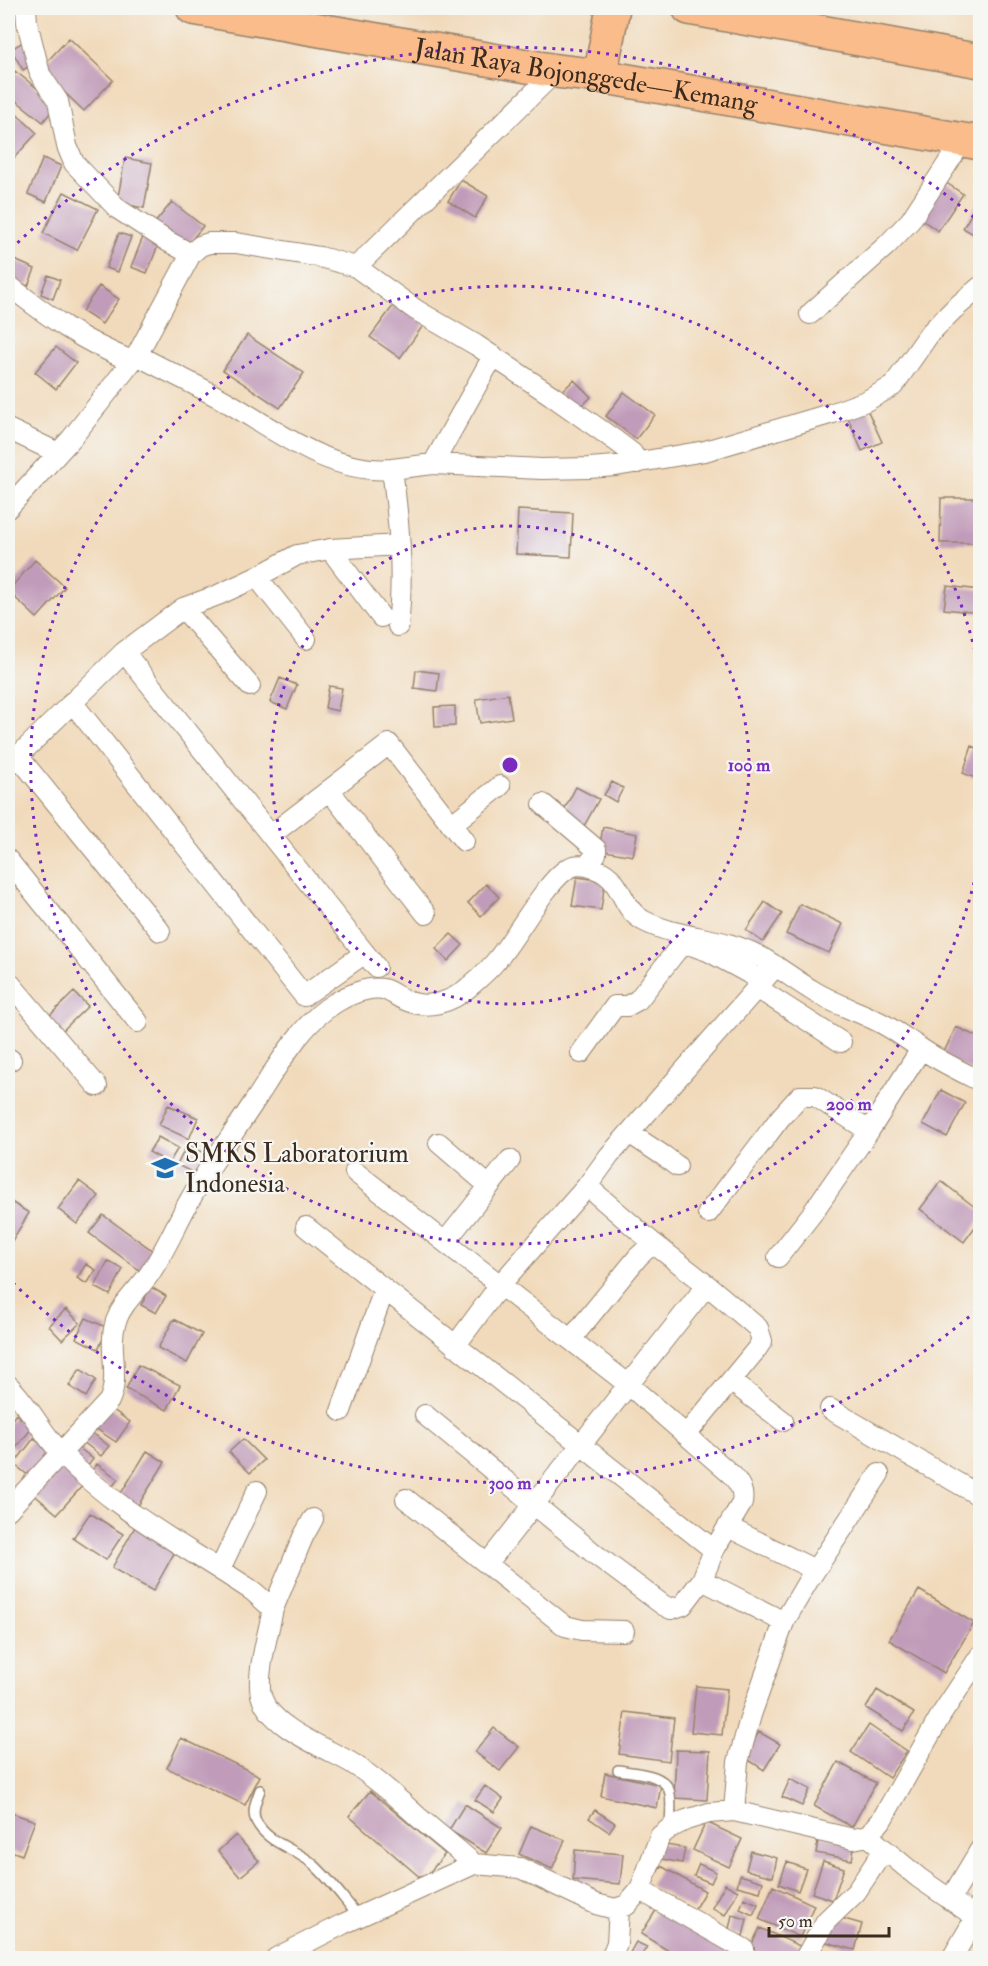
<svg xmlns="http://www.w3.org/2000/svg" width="988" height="1966" font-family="'IM FELL Double Pica',serif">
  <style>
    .building { fill: #c19cba }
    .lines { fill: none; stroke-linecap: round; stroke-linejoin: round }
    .lane-casing { stroke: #96826c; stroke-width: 12 }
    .street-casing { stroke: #96826c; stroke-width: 22 }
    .highway-casing { stroke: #96826c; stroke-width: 36 }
    .lane { stroke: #fff; stroke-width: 9 }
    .street { stroke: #fff; stroke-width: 20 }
    .highway { stroke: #f9bc8a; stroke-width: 33 }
    .ring { fill: none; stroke: #7b2cbf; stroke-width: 3; stroke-dasharray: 3 6 }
    .labels { text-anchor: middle; stroke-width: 4.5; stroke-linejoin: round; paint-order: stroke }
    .street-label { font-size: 26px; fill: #3b2a1e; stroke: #f6f6f2 }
    .poi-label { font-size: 26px; fill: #3b2a1e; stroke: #f6f6f2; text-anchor: start }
    .centre { fill: #7b2cbf; stroke: #f6f6f2; stroke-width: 3 }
    .ring-label { font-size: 18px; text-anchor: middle; font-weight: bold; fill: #7b2cbf; stroke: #f6f6f2; stroke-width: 4.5; stroke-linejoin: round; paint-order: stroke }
  </style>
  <rect width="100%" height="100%" fill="#f6f6f2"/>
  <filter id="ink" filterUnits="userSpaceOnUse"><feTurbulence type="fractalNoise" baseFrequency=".0167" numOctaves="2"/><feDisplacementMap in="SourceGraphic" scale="12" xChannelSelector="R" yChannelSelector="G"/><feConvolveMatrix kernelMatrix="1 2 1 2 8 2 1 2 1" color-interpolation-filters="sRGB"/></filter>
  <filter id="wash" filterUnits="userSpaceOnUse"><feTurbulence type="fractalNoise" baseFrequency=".008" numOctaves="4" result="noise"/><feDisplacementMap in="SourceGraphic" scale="24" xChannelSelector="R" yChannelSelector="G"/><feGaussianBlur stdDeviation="1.35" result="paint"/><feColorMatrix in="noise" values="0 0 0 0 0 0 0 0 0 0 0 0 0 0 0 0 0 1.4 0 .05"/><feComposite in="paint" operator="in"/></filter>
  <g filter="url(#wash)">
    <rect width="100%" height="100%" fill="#f1dabb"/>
    <g id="blocks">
      <path class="building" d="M69,38L113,80L84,111L40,69Z
        M23,42L35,63L23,70L11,49Z
        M15,71L57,104L43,122L8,94V81Z
        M8,106L37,133L14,158L8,152Z
        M43,158L61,166L46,202L28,194Z
        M125,158L152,163L144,208L117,203Z
        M461,180L488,196L475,218L448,201Z
        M942,180L963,194L938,231L918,217Z
        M64,192L98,209L77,250L43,233Z
        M980,199V238L963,228Z
        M172,202L203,226L185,248L154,224Z
        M145,232L161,238L147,273L131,267Z
        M119,233L131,237L118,272L106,268Z
        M8,257L35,269L28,286L8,278Z
        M48,275L60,280L53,299L41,294Z
        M99,286L119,299L102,324L82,311Z
        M396,302L425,323L400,358L370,337Z
        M247,335L304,373L280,408L223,370Z
        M56,347L76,363L56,389L35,372Z
        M574,380L591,397L576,412L559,394Z
        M624,392L655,415L636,439L606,416Z
        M866,407L882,442L862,451L847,416Z
        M941,498H980V543H940Z
        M518,510L573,513L571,557L516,554Z
        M35,560L65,587L37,618L8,591Z
        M947,586L980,590V613L944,609Z
        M416,670L439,673L437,691L414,688Z
        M280,678L297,685L287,709L270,702Z
        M329,686L342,688L338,711L325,708Z
        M508,694L512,718L480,723L476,699Z
        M455,706V726L435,727L434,707Z
        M972,746L980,749V780L963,773Z
        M612,782L623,788L616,802L604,795Z
        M576,787L599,799L584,826L562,814Z
        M603,827L637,834L633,856L599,850Z
        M577,877L605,881L601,910L572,906Z
        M486,884L499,897L481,916L468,903Z
        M765,902L782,914L763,942L746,930Z
        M800,904L843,924L829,953L786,934Z
        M451,934L463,945L448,961L436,949Z
        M74,992L88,1006L57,1036L43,1022Z
        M956,1027L980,1038V1075L942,1056Z
        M941,1090L965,1103L947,1137L923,1124Z
        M168,1105L198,1118L189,1139L159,1125Z
        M158,1137L178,1148L169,1163L149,1152Z
        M187,1145L207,1154L198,1175L177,1165Z
        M79,1181L99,1196L77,1224L58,1209Z
        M941,1181L980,1211V1220L964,1242L920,1209Z
        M8,1200L29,1213L12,1241L8,1238Z
        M103,1215L156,1253L142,1272L89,1233Z
        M108,1261L123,1269L110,1295L95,1287Z
        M86,1264L96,1270L87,1284L77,1278Z
        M151,1287L166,1296L156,1313L141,1305Z
        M66,1309L80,1323L62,1340L49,1326Z
        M86,1318L108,1328L98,1349L76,1338Z
        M174,1319L202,1334L187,1363L158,1348Z
        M138,1365L180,1385L167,1410L126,1389Z
        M80,1369L96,1380L86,1397L69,1386Z
        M106,1405L130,1422L116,1442L92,1426Z
        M16,1414L32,1428L15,1449L8,1443V1425Z
        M90,1431L109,1446L101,1456L82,1441Z
        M34,1438L49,1450L29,1476L14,1464Z
        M243,1439L264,1460L250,1473L229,1452Z
        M78,1447L93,1459L85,1470L69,1457Z
        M147,1451L165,1462L136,1509L118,1498Z
        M59,1460L85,1483L57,1514L31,1492Z
        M97,1464L118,1479L111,1489L90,1474Z
        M90,1513L123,1534L106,1560L73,1538Z
        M136,1525L177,1548L153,1591L112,1568Z
        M919,1590L974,1623L944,1673L889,1640Z
        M696,1686L727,1689L722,1735L691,1732Z
        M877,1690L914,1713L903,1731L866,1708Z
        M625,1712L674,1718L669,1761L619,1754Z
        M869,1725L907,1751L889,1778L851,1752Z
        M494,1728L519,1747L500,1771L475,1752Z
        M759,1732L780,1744L764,1770L744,1757Z
        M181,1738L260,1776L245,1805L167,1768Z
        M676,1750L710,1751L707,1800L674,1798Z
        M838,1762L876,1783L852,1827L814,1806Z
        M605,1773L661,1785L657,1808L601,1796Z
        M790,1779L810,1789L802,1806L782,1797Z
        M485,1786L503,1799L494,1812L475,1800Z
        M370,1791L445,1854L423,1880L349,1816Z
        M465,1804L502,1828L486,1853L449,1830Z
        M595,1810L615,1823L609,1832L589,1818Z
        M9,1812L35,1821L22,1855L8,1850Z
        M706,1822L742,1839L729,1867L693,1850Z
        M531,1826L565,1840L552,1869L519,1854Z
        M236,1835L259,1861L240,1877L218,1851Z
        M819,1835L855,1842L852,1860L816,1853Z
        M659,1844L685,1848L682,1863L657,1858Z
        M575,1850L623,1854L620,1884L573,1880Z
        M751,1851L777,1858L773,1877L746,1870Z
        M823,1861L844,1868L833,1900L812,1893Z
        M787,1862L806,1869L798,1891L779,1884Z
        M699,1864L716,1872L711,1883L694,1876Z
        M661,1866L705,1891L694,1910L650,1885Z
        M740,1875L763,1882L760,1892L737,1886Z
        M725,1884L738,1891L725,1915L712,1908Z
        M773,1886L814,1905L800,1937L759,1919Z
        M744,1898L758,1904L753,1915L740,1909Z
        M660,1904L744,1958H680L641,1934Z
        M732,1915L747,1919L743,1936L728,1933Z
        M834,1916L862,1924L855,1950L826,1942Z
        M760,1928L800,1946L794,1958H745Z
        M636,1942L647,1947L640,1958H627Z"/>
    </g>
  </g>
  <g filter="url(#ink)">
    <use href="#blocks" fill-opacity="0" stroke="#96826c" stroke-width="1.5"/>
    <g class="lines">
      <g class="lane-casing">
        <path id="lane" d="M618,1770C635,1773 667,1773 670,1794C672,1805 670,1817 670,1828
          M260,1790C257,1799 251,1811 256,1821C267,1843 294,1848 312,1863C330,1879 343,1898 359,1917"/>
      </g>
      <g class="street-casing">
        <path id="street" d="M26,8L27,22L40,74L58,101L67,146L74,163L118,209L167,241L191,254
          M356,267L556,71
          M8,285C49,317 83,342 132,361
          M810,314L887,245L910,221L963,140
          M8,429L58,453
          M433,464L493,356
          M392,469C332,474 281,434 232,405C201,387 168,372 137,355L191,254L200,246L209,243H236L320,257L356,267L416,310L476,345L551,395L616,441L632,453L638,463
          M8,508L71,439L137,355
          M330,549L381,617
          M257,577L306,639
          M183,608L250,686
          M398,626C404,573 399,522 392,469L433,464L542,469L589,468L616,466L705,451L833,413L866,401L893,386L930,333L954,309L980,287
          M124,652L376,967
          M72,702L304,996L365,953
          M18,756L160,931
          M8,766L124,652L183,608L218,595L257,577L297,555L330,549L400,545
          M329,790L426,914
          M543,804L596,849V854L587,866
          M451,825L500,786
          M271,835L389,744L464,841
          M8,860L138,1022
          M8,981L97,1086
          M757,988L841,1042
          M581,1053L615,1006H627L638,1000L677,950L688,944L708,951L763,981
          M8,1058L11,1060
          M629,1133L664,1156L677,1166
          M439,1143L489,1186
          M355,1172L500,1285L455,1346
          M587,1186L653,1243
          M708,1213L780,1118L800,1096H815L869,1131
          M306,1227L714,1550
          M445,1242L510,1160
          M778,1257L811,1215L869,1131L921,1049
          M731,1381L783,1421
          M8,1385C29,1405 41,1432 61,1453C115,1511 189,1548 254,1592L273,1609C269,1630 256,1674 261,1695C269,1727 324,1747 350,1762C376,1778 396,1797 418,1817C437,1833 456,1848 474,1864
          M830,1409L980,1496
          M341,1411L384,1290
          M425,1415L596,1555L663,1605L671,1609L683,1605L702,1580L784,1622
          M686,1435L756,1350L762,1341L758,1328L707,1285
          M406,1499L487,1564L707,1285L653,1243L638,1257L571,1339
          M8,1510L109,1401C121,1376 107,1348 116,1321C123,1301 141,1288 152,1270C167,1247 177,1222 191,1198C210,1164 235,1132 256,1099C277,1067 302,1022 335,1003C348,995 368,986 383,989C391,991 397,997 405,1000C427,1010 451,1003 469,987C478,979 488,971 496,961C514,941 548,878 569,868C574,865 582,865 587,866C626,875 617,907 644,921C679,939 721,936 757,955C776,965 792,978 810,989C833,1004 859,1011 883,1024C896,1031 908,1040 920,1048C939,1061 960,1071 980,1081
          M728,1527L815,1570
          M487,1564L565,1626L582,1630L624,1631
          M220,1569L257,1491
          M702,1580L714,1550L742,1503C744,1491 740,1485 733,1476L629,1385L500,1285L587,1186L609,1156L776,966
          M273,1609L303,1537L313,1519
          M734,1811L738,1762L751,1715L784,1622L808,1581L879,1474
          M868,1836L919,1878L980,1920
          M640,1890L744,1949
          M950,1900L980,1850
          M276,1958L343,1924L474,1864L520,1868L596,1904L615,1909L627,1905L640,1890L660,1836L670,1828L686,1820L709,1813L734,1811L853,1839L868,1836L881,1821L941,1715L980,1656
          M611,1958L617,1943L619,1908
          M805,1958L826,1921L856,1892L884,1850
          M952,1958L976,1917"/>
      </g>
      <g class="highway-casing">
        <g id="highway">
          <path id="s1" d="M193,8L556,71L600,76L980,143"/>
          <path d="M689,8L980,61"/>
          <path d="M600,76L613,8"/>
        </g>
      </g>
      <use href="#lane" class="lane"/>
      <use href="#street" class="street"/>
      <use href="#highway" class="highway"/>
    </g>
  </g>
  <g class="ring">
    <circle cx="510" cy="765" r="239"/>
    <path d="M980 856A479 479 0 1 1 980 674"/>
    <path d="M976 1311A718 718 0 0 1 11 1281M11 249A718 718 0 0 1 976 219"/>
  </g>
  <defs>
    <g id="school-bare" transform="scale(2.07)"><path d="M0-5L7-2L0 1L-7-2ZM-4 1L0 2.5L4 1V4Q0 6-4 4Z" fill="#1f6fb2" stroke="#f6f6f2" stroke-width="2.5" paint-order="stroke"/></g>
  </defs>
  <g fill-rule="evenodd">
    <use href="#school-bare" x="165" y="1168"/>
  </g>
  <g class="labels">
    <g class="street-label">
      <text dy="9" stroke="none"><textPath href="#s1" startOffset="399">Jalan Raya Bojonggede—Kemang</textPath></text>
    </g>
    <g class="poi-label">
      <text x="185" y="1162">SMKS Laboratorium<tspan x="185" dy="30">Indonesia</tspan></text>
    </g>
  </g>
  <circle cx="510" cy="765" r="9" class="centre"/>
  <g class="ring-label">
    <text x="749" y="771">100 m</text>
    <text x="849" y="1110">200 m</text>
    <text x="510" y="1489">300 m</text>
  </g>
  <rect width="988" height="1966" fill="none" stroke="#f6f6f2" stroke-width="30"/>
  <path d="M769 1927v9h120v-9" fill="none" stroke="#3b2a1e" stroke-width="3"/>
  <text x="778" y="1927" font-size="18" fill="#3b2a1e" stroke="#f6f6f2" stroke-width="4.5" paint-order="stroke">50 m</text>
</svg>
